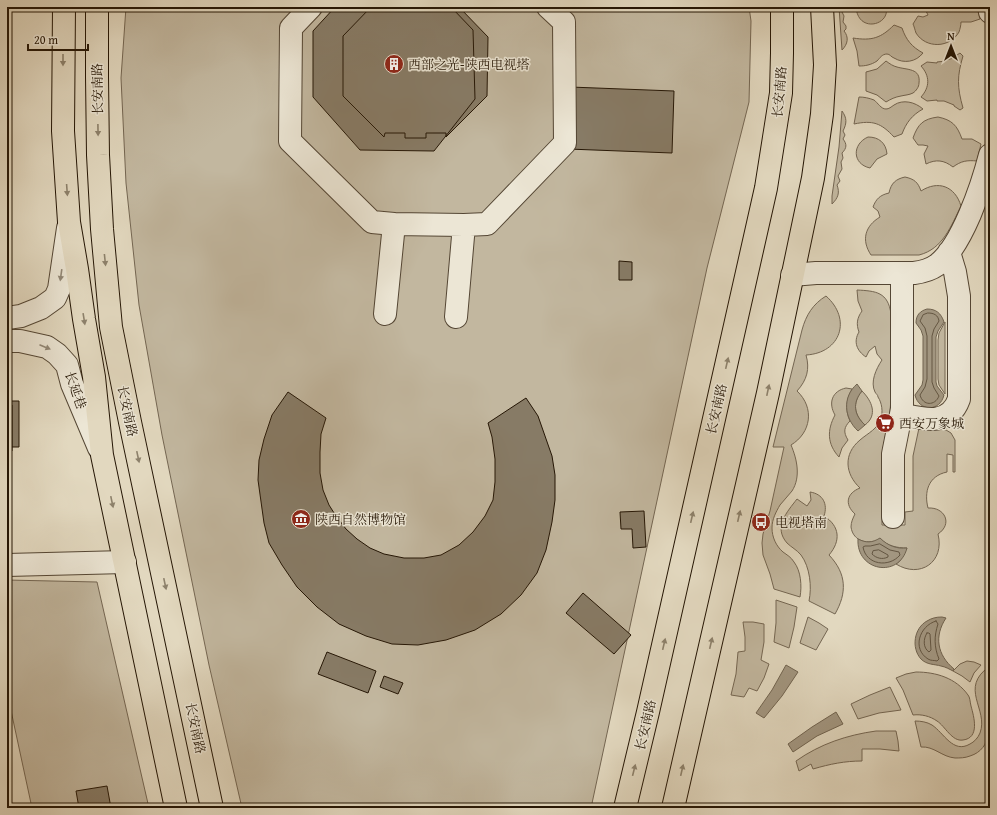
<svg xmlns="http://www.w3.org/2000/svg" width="997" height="815" font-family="'Gentium Book Plus','Noto Serif SC',serif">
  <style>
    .green { fill: #c2b79f; stroke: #746652 }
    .water { fill: #a29680; stroke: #70634f }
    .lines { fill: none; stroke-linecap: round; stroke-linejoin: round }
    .shore { stroke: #645642; stroke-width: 1 }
    .building { fill: #877b66; stroke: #251605 }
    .minor-casing { stroke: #544634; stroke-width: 24 }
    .major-casing { stroke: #251605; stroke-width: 24 }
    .minor { stroke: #ece6d5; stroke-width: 22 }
    .major { stroke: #e2d8bf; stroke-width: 22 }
    .oneway { fill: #8d816b }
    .oneway2 { fill: #928877 }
    .labels { text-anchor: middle; stroke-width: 3; stroke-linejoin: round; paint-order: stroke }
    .poi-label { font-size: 13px; fill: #251605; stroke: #ece6d5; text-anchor: start }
    .street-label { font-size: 13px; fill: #251605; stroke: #ece6d5 }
  </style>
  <rect width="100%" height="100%" fill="#e2d8bf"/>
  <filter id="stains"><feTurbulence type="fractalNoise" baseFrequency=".005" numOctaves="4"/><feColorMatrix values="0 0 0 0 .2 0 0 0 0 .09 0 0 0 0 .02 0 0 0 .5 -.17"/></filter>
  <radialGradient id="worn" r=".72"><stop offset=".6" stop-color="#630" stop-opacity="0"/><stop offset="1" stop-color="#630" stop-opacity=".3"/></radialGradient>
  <path class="green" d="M126,7H749L751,21L749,102L707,268L591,808H242L209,665L162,435L139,305L126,183L121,78Z
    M839,7H842L841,10L844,16L843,22L846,26V29L844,31C849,37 848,44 842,50Z
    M856,7H886C891,25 858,34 856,7Z
    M924,7H977L980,19L971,22H961C961,25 960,29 959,32C950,48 926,49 916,33C915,30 914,26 913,24L918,16L923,17L928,15Z
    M894,25L902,28C906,40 912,47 923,53C916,62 904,64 894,58C891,57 890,54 887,54C882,54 880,58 877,61C871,65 865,66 859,66L857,51L853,38C872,41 881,38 894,25Z
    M960,53L963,56C957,76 957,87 963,108L960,110L954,106V105L944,101H937V100L927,101L921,97C930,87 930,76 921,66L927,62L937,63V62L946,61V60L954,58V57Z
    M886,61C890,64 893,66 897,67C907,70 921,68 919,83C919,87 916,91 913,93C909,95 905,95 901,96C895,97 891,99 886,102L877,95L866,91V72L877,69Z
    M859,97C864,97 869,98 874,100C878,103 881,109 886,109C889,109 891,107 894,105C903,99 915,102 923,109C912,115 906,123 902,134L894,137C881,123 873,120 854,124Z
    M842,111C847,118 847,123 843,131L845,135L843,139C847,144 847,148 842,153L843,158L841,162L842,169L838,176L840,181L837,185C840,193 838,198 832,204V196L839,147Z
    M938,117C952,120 957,125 962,139H972L981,144L977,161C967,160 961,161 953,167C944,160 936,159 926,164L924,154L928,146L923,145H918L913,138C918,124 923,119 938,117Z
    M868,137C879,137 886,143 887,154L877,159L870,168C852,164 852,144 868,137Z
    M905,177C914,179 918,182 921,191C938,180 955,186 961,206C951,226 943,249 919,255H871C861,240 865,226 880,217L878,211L873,207C876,199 880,195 889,193C891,183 896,179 905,177Z
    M857,290C876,291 888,292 891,314V399L890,411L882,454V525H905V512L913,511V456L919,428L924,429H940L946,430L951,433L955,440V472H953V455L947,454V472C928,476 924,492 928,508C945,507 953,524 938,534C945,562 920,579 896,564L900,561L907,548C897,548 888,546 880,539C869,545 853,542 851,527C851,522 853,518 855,514C844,504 847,493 860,488C845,474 843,454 860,440C868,433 878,429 881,418C883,412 882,403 878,397C878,395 876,394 875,392C870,382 876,369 882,360L877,354L875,346L869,351L866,357C857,351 853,342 859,332C856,324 857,318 862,311L858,301Z
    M826,296C852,319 841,353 806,355C810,369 807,380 797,391C815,408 811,433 791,445C797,459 801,477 792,491C788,496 784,500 780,505C776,512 772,519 772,528C772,537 776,546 783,552C787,555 791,557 794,562C801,571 802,586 800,597L774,589L770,574L763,555L762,543L763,534L770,511L784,447H773L802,330C806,315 813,304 826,296Z
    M945,322V394L939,385L938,379V340L939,333Z
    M846,388L852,389C846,400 845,410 850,421C844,427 843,432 848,440L842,448L839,457C827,444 827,430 835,415C828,403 832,391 846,388Z
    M862,391C872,401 878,415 865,425C854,415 852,403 862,391Z
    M810,492C823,494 828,504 824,516C840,526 841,541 829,555C847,574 847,593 835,614L809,601C812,587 810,567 801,555C797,550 791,547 787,543C773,527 787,512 797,499L807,506L811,500Z
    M7,580L97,582L149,808H32L7,692Z
    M776,600L797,607L794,627L789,648L774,642L776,623Z
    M808,617L819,623L828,629L816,650L800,643Z
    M743,622H753L764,624V642L761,660L769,664L764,678L757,691L749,688L744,697L731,695L736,674L738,652L745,651V637Z
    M967,661L974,662L981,665L974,673L970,682L962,676L953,671L960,664Z
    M990,666C990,679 990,691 990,703C990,722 993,749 970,756C965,758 960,758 955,758C942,757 934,746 921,747L915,721C921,721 927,722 932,725C944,733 953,754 970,744C974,742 978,738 980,733C989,709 958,688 990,666Z
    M916,672C936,672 956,678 968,695C970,697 970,702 971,706C974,717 980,738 963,740C952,742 945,726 937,721C930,716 921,714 913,715L903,690L896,678L906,674Z
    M890,687L901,710L879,713L858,719L851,704L870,695Z
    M876,731H896L898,741L899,751L880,749H862V761C845,761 830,764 813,769L811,764L799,771L796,761C820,744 847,735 876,731Z"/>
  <path class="water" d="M927,309C936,309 941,313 944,322L938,331L936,337V382L937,386L944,395C940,412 919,412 915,395L922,385L923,380V336L921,330L916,323C916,315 920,311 927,309Z
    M857,384L862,391C852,403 854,415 865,425L858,431C844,418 842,397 857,384Z
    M880,538C888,546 897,549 907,548C899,579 856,571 858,539C866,543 872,543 880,538Z
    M942,617L946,618C934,636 937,655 954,669L953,671C949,669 946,667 941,666C934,664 927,665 921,659C911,648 914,628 927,621C932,618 936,617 942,617Z
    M786,665L798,672L782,696L764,718L756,713L772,690Z
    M836,712L843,724L817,736L793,752L788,744L812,727Z"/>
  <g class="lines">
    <path class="shore" d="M928,313C934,313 938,315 939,321L934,329L932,336V382L934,388L939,396C935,406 923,406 920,395L925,387L927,379V336L925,328L920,321L923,315Z
      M880,544L890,550L899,552L900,555C889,568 866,565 863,547L865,546H870Z
      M879,550L888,555V557C882,560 876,558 872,554L873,551Z
      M936,621L938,624C934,636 934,647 939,659L937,661C934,660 931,661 928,659C912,649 919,626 936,621Z
      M927,633H929L930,634L931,650L929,652C923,648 923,639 927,633Z"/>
  </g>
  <path class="building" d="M335,7H451L473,30L475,99L434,151L360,150L313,97V31Z
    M371,7H459L488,37L487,96L446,137V133H426V138H405V133H385L384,137L343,96V36Z
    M570,87L674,91L672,153L568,149Z
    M619,261L632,262V280H619Z
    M988,266H990V413H988Z
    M288,392L326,418L321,434L320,452V473L323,490L329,505L336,516L346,529L357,539L370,548L384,554L404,558H424L441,555L459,545L473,532L485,516L493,500L495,482V459L492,437L488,423L526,398L538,416L552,456L555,475V500L552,522L546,550L537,573L521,595L501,614L475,630L446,640L418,645L392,644L366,636L339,624L317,607L297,587L282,565L269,543L264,523L258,480L259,460L264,439L272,415Z
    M7,401H19V447H7Z
    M7,405H12V451H7Z
    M644,511L646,547L633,548L632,529H621L620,512Z
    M583,593L631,635L614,654L566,613Z
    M327,652L376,671L368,693L318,674Z
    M384,676L403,683L398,694L380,687Z
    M107,786L111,808H79L76,791Z"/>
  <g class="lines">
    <g class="minor-casing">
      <path id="minor" d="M311,7L291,28L290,141L372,222L394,224L385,314
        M989,7L990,12
        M394,224L464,225
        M792,275L816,273H914C922,272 930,270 937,265C962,246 982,186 990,155
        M456,317L464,225L487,224L565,143L564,22L548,7
        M7,318L21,316L41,308L55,298L59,289L68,228
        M7,341H20L47,347L57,354L67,365L72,384L99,448
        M901,414C923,419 949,427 959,399V296L955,272L949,252
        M893,517V454L902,409V273
        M7,565L125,562"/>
    </g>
    <g class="major-casing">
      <path id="major" d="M64,7L63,131L69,222L77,269L84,319L94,377L102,455L176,808
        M97,7V77L98,155L102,229L111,327L130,422L212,808
        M625,808L648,712L766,188L781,93L782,53V7
        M673,808L768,393L813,178L822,114L825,65L822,7"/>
    </g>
    <use href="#minor" class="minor"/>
    <use href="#major" class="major"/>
  </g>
  <defs><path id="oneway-solid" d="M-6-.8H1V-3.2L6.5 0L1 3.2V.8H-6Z"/></defs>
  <g class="oneway">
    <use href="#oneway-solid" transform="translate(63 60) rotate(90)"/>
    <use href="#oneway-solid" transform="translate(98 130) rotate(89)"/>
    <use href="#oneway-solid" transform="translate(67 190) rotate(86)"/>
    <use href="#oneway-solid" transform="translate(105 260) rotate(84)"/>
    <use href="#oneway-solid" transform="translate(84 319) rotate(81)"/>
    <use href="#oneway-solid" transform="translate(727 363) rotate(-77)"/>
    <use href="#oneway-solid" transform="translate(768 390) rotate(-78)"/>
    <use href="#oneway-solid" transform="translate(138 457) rotate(78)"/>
    <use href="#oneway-solid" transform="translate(112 502) rotate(78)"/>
    <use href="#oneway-solid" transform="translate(739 516) rotate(-77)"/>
    <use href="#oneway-solid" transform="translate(692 517) rotate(-77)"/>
    <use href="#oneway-solid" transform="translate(165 584) rotate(78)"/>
    <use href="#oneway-solid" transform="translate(711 643) rotate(-77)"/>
    <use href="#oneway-solid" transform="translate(664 644) rotate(-77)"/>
    <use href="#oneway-solid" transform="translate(634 770) rotate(-76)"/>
    <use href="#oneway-solid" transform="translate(682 770) rotate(-77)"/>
  </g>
  <g class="oneway2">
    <use href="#oneway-solid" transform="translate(61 275) rotate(98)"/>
    <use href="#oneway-solid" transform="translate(45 347) rotate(23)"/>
  </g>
  <defs>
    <g id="building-disc" transform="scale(1)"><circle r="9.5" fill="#8f2418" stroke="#ece6d5"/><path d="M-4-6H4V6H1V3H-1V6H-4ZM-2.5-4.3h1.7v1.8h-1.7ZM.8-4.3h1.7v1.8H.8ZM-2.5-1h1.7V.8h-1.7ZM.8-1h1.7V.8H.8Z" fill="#fff"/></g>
    <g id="supermarket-disc" transform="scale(1)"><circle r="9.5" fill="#8f2418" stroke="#ece6d5"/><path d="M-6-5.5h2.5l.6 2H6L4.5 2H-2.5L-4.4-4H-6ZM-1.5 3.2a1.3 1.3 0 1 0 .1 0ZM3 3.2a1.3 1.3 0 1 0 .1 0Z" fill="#fff"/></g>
    <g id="museum-disc" transform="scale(1)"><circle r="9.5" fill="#8f2418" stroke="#ece6d5"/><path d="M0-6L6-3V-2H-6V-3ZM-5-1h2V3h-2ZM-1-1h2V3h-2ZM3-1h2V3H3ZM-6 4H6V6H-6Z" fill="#fff"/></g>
    <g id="bus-disc" transform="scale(1)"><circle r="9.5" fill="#8f2418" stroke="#ece6d5"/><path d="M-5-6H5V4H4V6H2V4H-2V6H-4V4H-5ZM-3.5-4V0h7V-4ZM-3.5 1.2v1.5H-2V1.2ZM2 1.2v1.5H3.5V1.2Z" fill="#fff"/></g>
  </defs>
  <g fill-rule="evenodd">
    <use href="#building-disc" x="394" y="64"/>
    <use href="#supermarket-disc" x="885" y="423"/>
    <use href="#museum-disc" x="301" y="519"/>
    <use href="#bus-disc" x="761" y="522"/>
  </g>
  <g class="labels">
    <g class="poi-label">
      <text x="408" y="69">西部之光-陕西电视塔</text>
      <text x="899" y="428">西安万象城</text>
      <text x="315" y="524">陕西自然博物馆</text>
      <text x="775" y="527">电视塔南</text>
    </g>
    <g class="street-label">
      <text transform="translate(97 89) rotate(-91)" y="5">长安南路</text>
      <text transform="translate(779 92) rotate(-85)" y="5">长安南路</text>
      <text transform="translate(76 390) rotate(71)" y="5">长延巷</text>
      <text transform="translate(716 409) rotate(-77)" y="5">长安南路</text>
      <text transform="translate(128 411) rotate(78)" y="5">长安南路</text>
      <text transform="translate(645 725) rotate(-77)" y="5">长安南路</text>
      <text transform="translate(196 728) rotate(78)" y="5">长安南路</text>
    </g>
  </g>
  <rect width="997" height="815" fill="none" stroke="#e2d8bf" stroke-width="24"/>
  <rect x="8" y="8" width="981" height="799" fill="none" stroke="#251605" stroke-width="2"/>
  <rect x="12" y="12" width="973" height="791" fill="none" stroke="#251605"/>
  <g transform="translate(951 46)" stroke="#ece6d5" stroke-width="3" paint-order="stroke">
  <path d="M0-3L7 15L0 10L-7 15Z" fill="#251605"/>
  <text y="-6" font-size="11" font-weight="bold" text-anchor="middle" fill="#251605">N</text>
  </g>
  <path d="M28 44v6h60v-6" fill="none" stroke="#251605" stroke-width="2"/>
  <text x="34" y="44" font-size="12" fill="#251605" stroke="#ece6d5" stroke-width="3" paint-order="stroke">20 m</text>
  <rect width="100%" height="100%" filter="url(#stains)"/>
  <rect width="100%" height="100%" fill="url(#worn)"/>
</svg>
